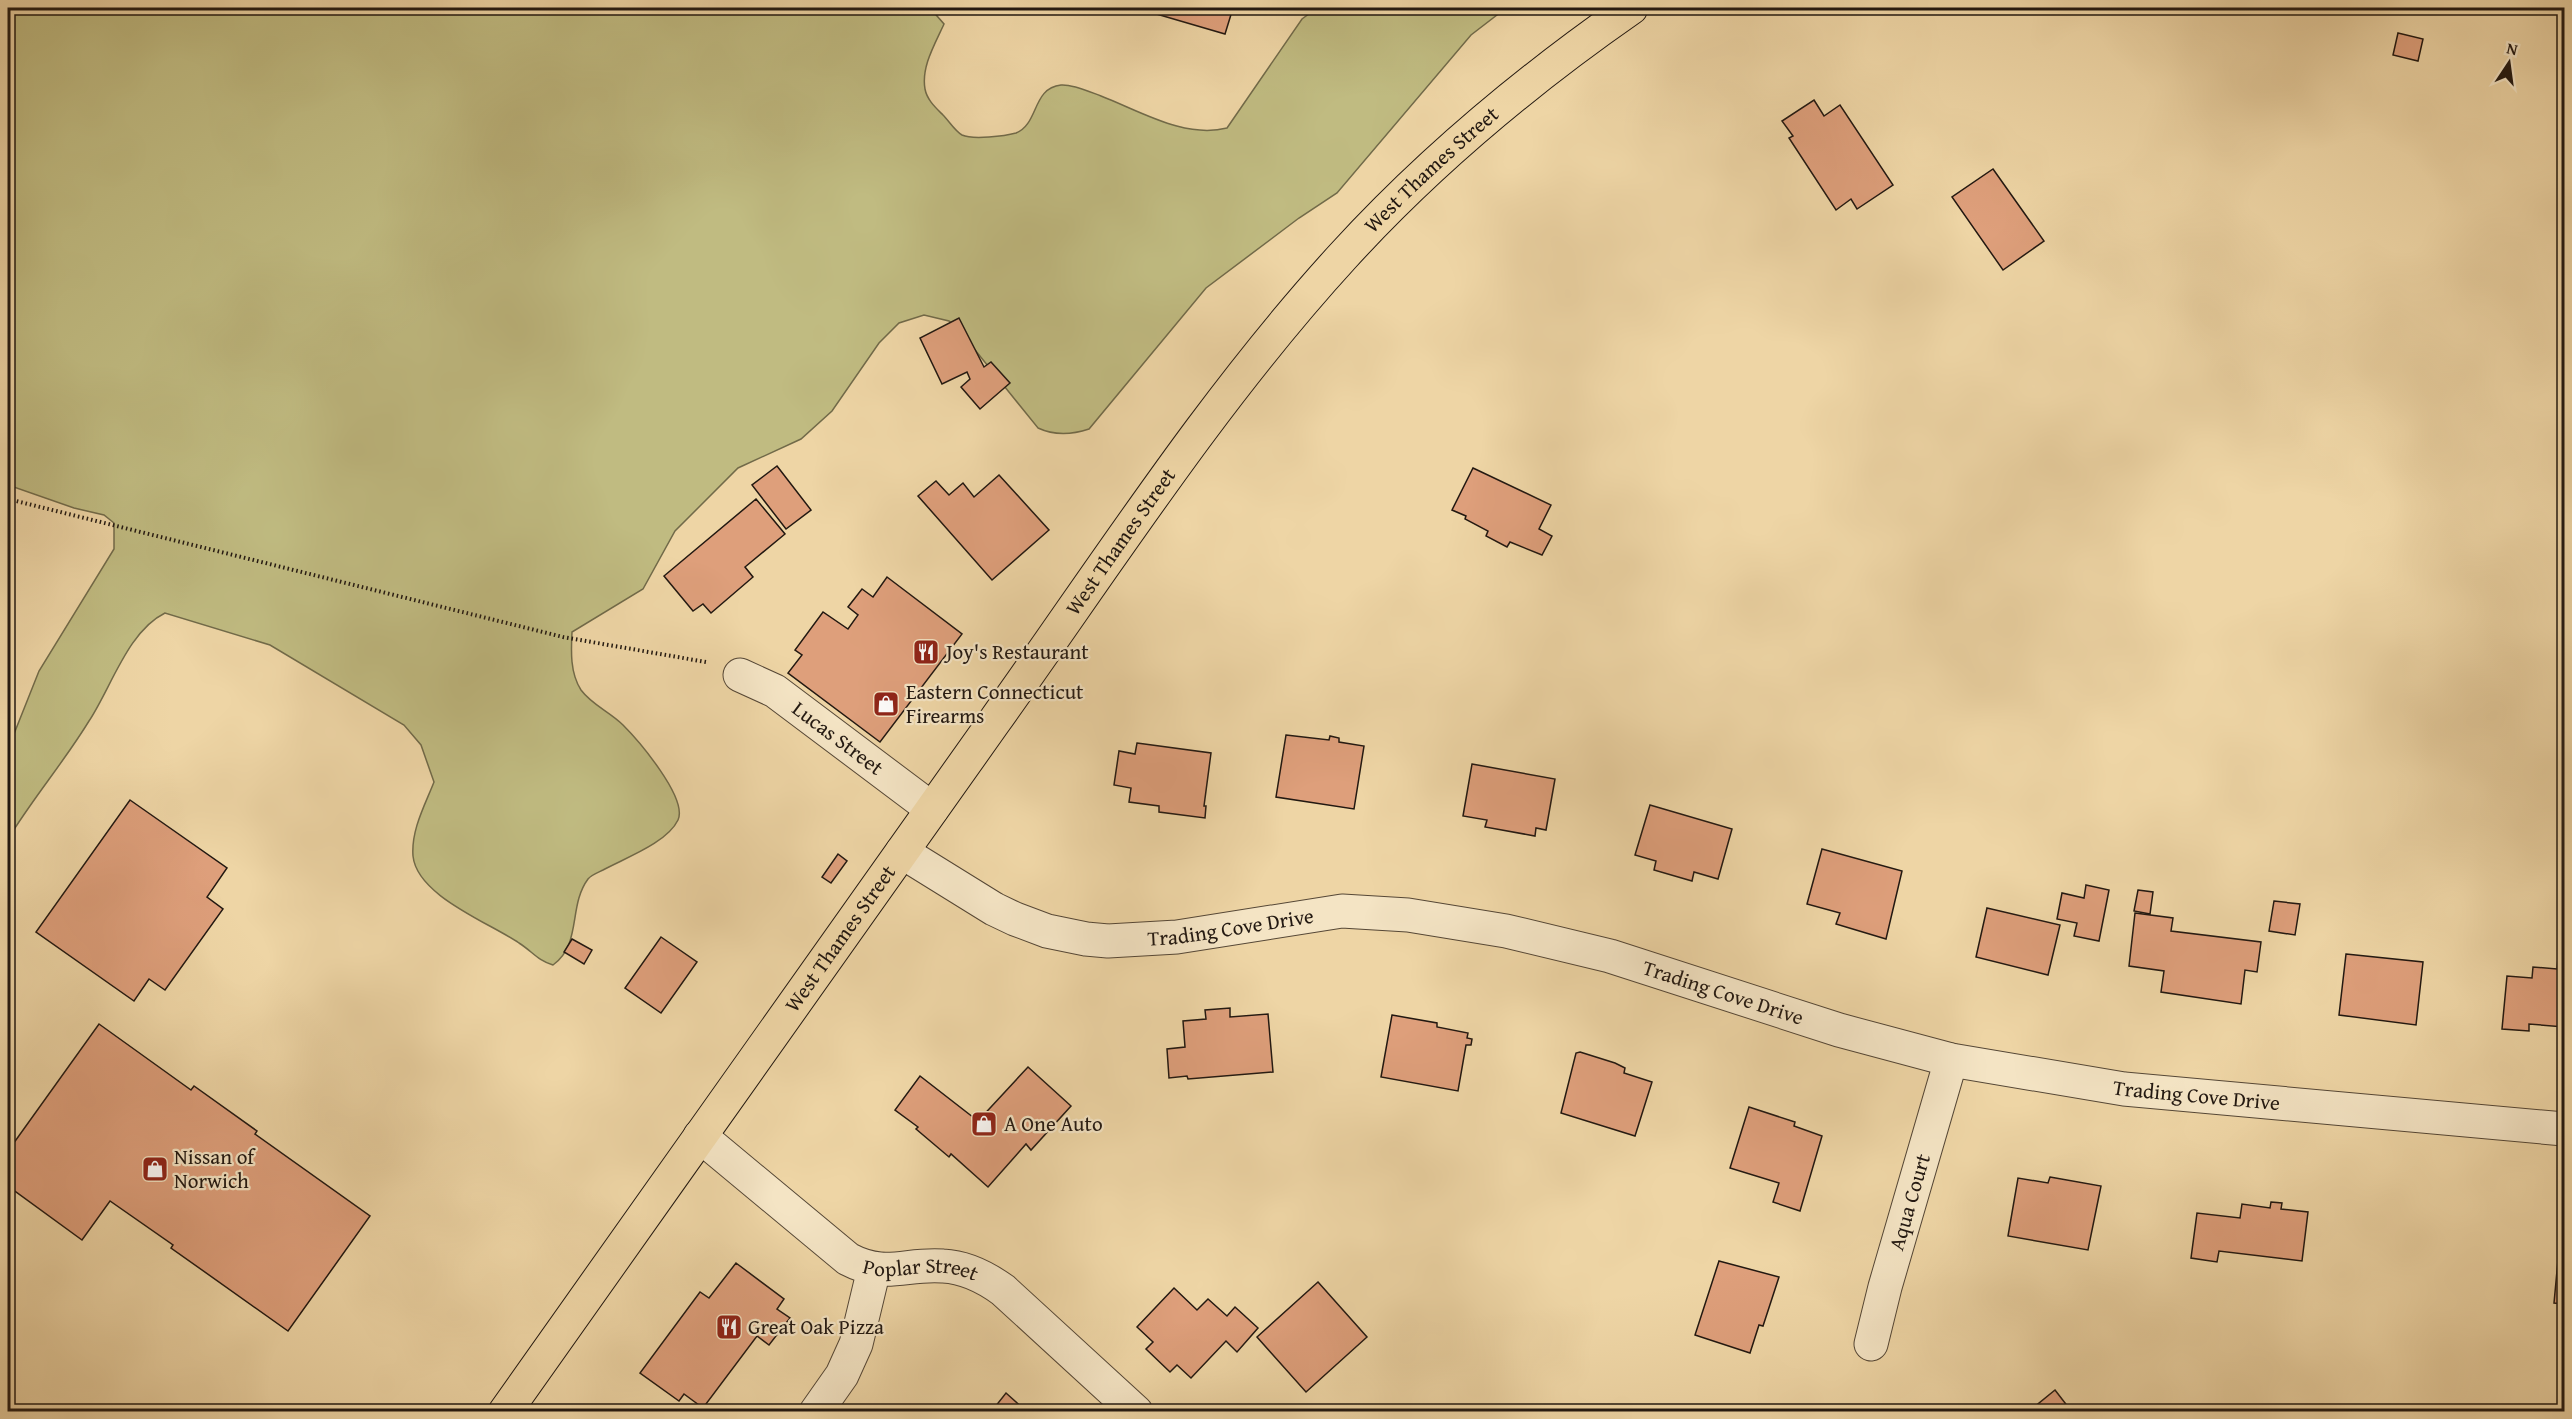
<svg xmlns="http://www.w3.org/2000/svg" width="2572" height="1419" font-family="'Gentium Book Plus',serif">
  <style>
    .green { fill: #c0bb81; stroke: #716a49; stroke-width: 1.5 }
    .building { fill: #de9f7b; stroke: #221811; stroke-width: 1.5 }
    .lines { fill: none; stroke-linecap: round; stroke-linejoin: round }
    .minor-casing { stroke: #554736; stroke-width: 35 }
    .major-casing { stroke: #221811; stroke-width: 35 }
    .path { stroke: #221811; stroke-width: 4; stroke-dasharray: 1.5 3; stroke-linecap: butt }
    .minor { stroke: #f4e4c4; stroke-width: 33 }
    .major { stroke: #eed5a5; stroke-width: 33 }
    .labels { text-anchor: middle; stroke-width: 4.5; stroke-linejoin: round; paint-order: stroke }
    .street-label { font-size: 21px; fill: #221811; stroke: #f4e4c4 }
    .poi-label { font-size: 21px; fill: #221811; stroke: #f4e4c4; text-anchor: start }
  </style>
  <rect width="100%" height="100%" fill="#eed5a5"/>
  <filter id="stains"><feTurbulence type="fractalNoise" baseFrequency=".00333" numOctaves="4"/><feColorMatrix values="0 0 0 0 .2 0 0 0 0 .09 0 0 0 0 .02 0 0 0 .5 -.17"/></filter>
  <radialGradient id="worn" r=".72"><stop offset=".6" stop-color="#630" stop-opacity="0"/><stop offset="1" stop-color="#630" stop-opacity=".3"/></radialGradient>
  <path class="green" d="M8,8H930L944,24C935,44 921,67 925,89C927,100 936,108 943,115C949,121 955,131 962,135C973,140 1005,136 1016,133C1039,124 1032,88 1061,85C1073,84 1090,92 1101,96C1140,111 1185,139 1227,128L1302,19L1317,8H1506L1471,35L1337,193L1299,218L1206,288L1089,429C1071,435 1055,436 1038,428L959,330L949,321L924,315L899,323L879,343L832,411L801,439L738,468L675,531L643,589L572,632C571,651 570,673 581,690C592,705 610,712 623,725C638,740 688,798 678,820C667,843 625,858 603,870C599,872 591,875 588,879C568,906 582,944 553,965C537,960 533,952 519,943C490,923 417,896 413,856C411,830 425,805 434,782L421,745L404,725L270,645L165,613C128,631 111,688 89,721C64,762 33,798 8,839V749L39,671L114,549V523L104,515L74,508L8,485Z"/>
  <g class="building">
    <path d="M1155,8H1233L1225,34L1153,13Z"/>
    <path d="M2398,33L2423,39L2418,61L2393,55Z"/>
    <path d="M1814,100L1824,116L1840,105L1893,185L1857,209L1851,199L1836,210L1789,138L1793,136L1782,121Z"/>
    <path d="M1993,169L2044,241L2003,270L1952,197Z"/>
    <path d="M959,318L984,367L991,362L1010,383L980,409L961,387L970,379L967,372L942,384L920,338Z"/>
    <path d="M777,466L811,510L786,529L752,485Z"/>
    <path d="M1473,468L1551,505L1539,529L1552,536L1542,555L1510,542L1507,547L1486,536L1488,531L1465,519L1466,516L1452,510Z"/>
    <path d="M999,475L1049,530L992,580L918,496L936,481L949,495L963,483L974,497Z"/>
    <path d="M756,499L785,534L745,567L753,577L711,613L703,604L693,611L664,576Z"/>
    <path d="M887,577L962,634L880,742L788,673L802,655L795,650L823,612L848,629L858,615L848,607L862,589L873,597Z"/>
    <path d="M1286,735L1329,740L1330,736L1339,738V742L1364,746L1354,809L1276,797Z"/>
    <path d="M1137,743L1211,753L1204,806H1206L1205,818L1159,812V806L1129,802L1131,788L1114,785L1119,751L1135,754Z"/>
    <path d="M1472,764L1555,779L1546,830L1536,828L1535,836L1485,827L1487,820L1463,816Z"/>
    <path d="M130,800L227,868L207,897L223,909L165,990L149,979L134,1001L36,932Z"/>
    <path d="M1650,805L1732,829L1718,879L1694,872L1692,881L1654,870L1656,861L1635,855Z"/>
    <path d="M1822,849L1902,871L1886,939L1836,924L1840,913L1807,904Z"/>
    <path d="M838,854L847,861L831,883L822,877Z"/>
    <path d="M2086,885L2109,890L2099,941L2074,936L2077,923L2057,919L2062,893L2084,898Z"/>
    <path d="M2138,890L2153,892L2150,914L2134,911Z"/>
    <path d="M2274,901L2300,904L2295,935L2269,931Z"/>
    <path d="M1987,908L2060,925L2048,975L1976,957Z"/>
    <path d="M2135,913L2173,918L2171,931L2261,942L2257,972L2245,970L2241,1004L2161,992L2164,971L2129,966Z"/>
    <path d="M661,937L697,962L661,1013L625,988Z"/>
    <path d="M572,939L592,950L584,964L564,952Z"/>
    <path d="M2346,954L2423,962L2416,1025L2339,1015Z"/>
    <path d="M2558,958H2564V1027L2529,1024V1031L2502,1029L2507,976L2532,978L2533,967L2557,969Z"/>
    <path d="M1230,1008V1017L1268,1014L1273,1072L1188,1079L1187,1076L1169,1078L1167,1049L1185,1047L1183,1021L1206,1019L1205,1010Z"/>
    <path d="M1392,1015L1437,1023V1027L1468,1033L1467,1038L1472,1039L1471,1045H1466L1458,1091L1381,1077Z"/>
    <path d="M99,1024L191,1090L194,1086L257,1131L255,1134L370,1216L288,1331L171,1248L173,1245L110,1201L82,1240L8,1186V1151Z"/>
    <path d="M1580,1052L1615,1063L1625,1068L1624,1073L1652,1082L1635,1136L1561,1113L1576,1053Z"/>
    <path d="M1028,1067L1071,1106L1031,1150L1026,1144L988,1187L951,1154L949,1157L916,1129L918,1127L895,1110L920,1076L978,1121Z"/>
    <path d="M1749,1107L1795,1122L1794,1126L1822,1136L1800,1211L1773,1202L1779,1183L1730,1168Z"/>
    <path d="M2050,1177L2101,1186L2088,1250L2008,1236L2018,1178L2048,1183Z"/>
    <path d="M2271,1202L2282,1203L2281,1209L2308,1212L2302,1261L2219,1251L2217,1262L2191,1258L2197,1213L2240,1218L2242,1204L2270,1208Z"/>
    <path d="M2558,1260L2564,1261V1304L2554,1303Z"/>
    <path d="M1719,1261L1779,1277L1763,1326L1759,1325L1750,1353L1695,1335Z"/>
    <path d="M736,1263L784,1299L777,1309L790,1318L769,1345L757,1336L703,1408L684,1394L679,1401L640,1373L700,1292L709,1298Z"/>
    <path d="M1318,1282L1367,1337L1306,1392L1257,1337Z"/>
    <path d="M1174,1288L1197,1310L1208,1299L1227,1316L1235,1307L1258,1328L1237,1352L1226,1341L1191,1378L1177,1365L1170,1372L1146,1349L1153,1342L1137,1327Z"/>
    <path d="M2055,1390L2072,1412H2028Z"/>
    <path d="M1006,1393L1027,1412H991Z"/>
  </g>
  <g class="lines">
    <defs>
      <g id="minor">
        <path id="s1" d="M740,675L775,691L932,809"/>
        <path id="s2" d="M902,852L994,909L1015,919L1047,931L1086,939L1108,941L1177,937L1342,911L1408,915L1506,931L1610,956L1839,1030L1951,1060L2124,1089L2564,1129"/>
        <path id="s3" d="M700,1136L848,1259C886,1279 905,1263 943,1266C965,1267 985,1277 1003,1290L1136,1412"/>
        <path id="s4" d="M1871,1344L1885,1287L1951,1060"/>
        <path d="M816,1412L842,1375L856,1344L874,1269"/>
      </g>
      <g id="major">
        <path id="s5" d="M505,1412C668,1182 831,951 994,722C1106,565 1212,399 1343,256C1429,162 1526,81 1631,8"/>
      </g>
    </defs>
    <use href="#minor" class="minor-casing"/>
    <use href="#major" class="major-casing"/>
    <path class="path" d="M8,499L563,637L706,662"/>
    <use href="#minor" class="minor"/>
    <use href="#major" class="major"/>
  </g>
  <defs>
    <symbol id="restaurant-square" viewBox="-11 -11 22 22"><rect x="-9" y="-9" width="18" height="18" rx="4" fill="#8f2418" stroke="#f4e4c4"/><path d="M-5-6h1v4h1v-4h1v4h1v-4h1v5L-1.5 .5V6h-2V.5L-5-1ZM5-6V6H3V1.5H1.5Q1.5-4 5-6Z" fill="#fff"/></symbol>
    <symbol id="shop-square" viewBox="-11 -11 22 22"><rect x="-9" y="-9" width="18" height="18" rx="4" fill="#8f2418" stroke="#f4e4c4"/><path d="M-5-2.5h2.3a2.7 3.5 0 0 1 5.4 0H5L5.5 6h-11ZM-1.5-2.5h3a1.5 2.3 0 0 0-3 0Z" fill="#fff"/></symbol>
  </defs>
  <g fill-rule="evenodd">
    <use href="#restaurant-square" x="911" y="637" width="30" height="30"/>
    <use href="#shop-square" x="871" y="689" width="30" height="30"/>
    <use href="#shop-square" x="969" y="1109" width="30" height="30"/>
    <use href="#shop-square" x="140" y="1154" width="30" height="30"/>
    <use href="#restaurant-square" x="714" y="1312" width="30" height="30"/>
  </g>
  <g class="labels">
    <g class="street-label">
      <text dy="7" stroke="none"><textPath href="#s5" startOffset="1552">West Thames Street</textPath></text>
      <text dy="7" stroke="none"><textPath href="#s5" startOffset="1066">West Thames Street</textPath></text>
      <text dy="7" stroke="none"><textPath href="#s1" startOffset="117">Lucas Street</textPath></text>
      <text dy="7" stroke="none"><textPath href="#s2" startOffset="351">Trading Cove Drive</textPath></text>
      <text dy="7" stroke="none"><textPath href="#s5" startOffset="580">West Thames Street</textPath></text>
      <text dy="7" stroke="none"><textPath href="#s2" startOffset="855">Trading Cove Drive</textPath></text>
      <text dy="7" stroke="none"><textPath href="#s2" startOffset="1341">Trading Cove Drive</textPath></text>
      <text dy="7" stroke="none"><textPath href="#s4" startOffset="147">Aqua Court</textPath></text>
      <text dy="7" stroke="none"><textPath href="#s3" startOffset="267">Poplar Street</textPath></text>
    </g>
    <g class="poi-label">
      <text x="946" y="659">Joy's Restaurant</text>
      <text x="906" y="699">Eastern Connecticut<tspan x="906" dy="24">Firearms</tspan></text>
      <text x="1004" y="1131">A One Auto</text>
      <text x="174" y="1164">Nissan of<tspan x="174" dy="24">Norwich</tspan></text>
      <text x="748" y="1334">Great Oak Pizza</text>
    </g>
  </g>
  <rect width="2572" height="1419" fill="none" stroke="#eed5a5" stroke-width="30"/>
  <rect x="9" y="9" width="2554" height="1401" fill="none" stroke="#221811" stroke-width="3"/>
  <rect x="15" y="15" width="2542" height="1389" fill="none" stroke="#221811" stroke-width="1.5"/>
  <g transform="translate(2509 63) rotate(13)" stroke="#f4e4c4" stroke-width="4.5" paint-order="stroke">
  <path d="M0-4.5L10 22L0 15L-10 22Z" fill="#221811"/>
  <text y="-9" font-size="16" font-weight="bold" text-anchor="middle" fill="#221811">N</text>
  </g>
  <rect width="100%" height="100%" filter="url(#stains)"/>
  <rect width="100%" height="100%" fill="url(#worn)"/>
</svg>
